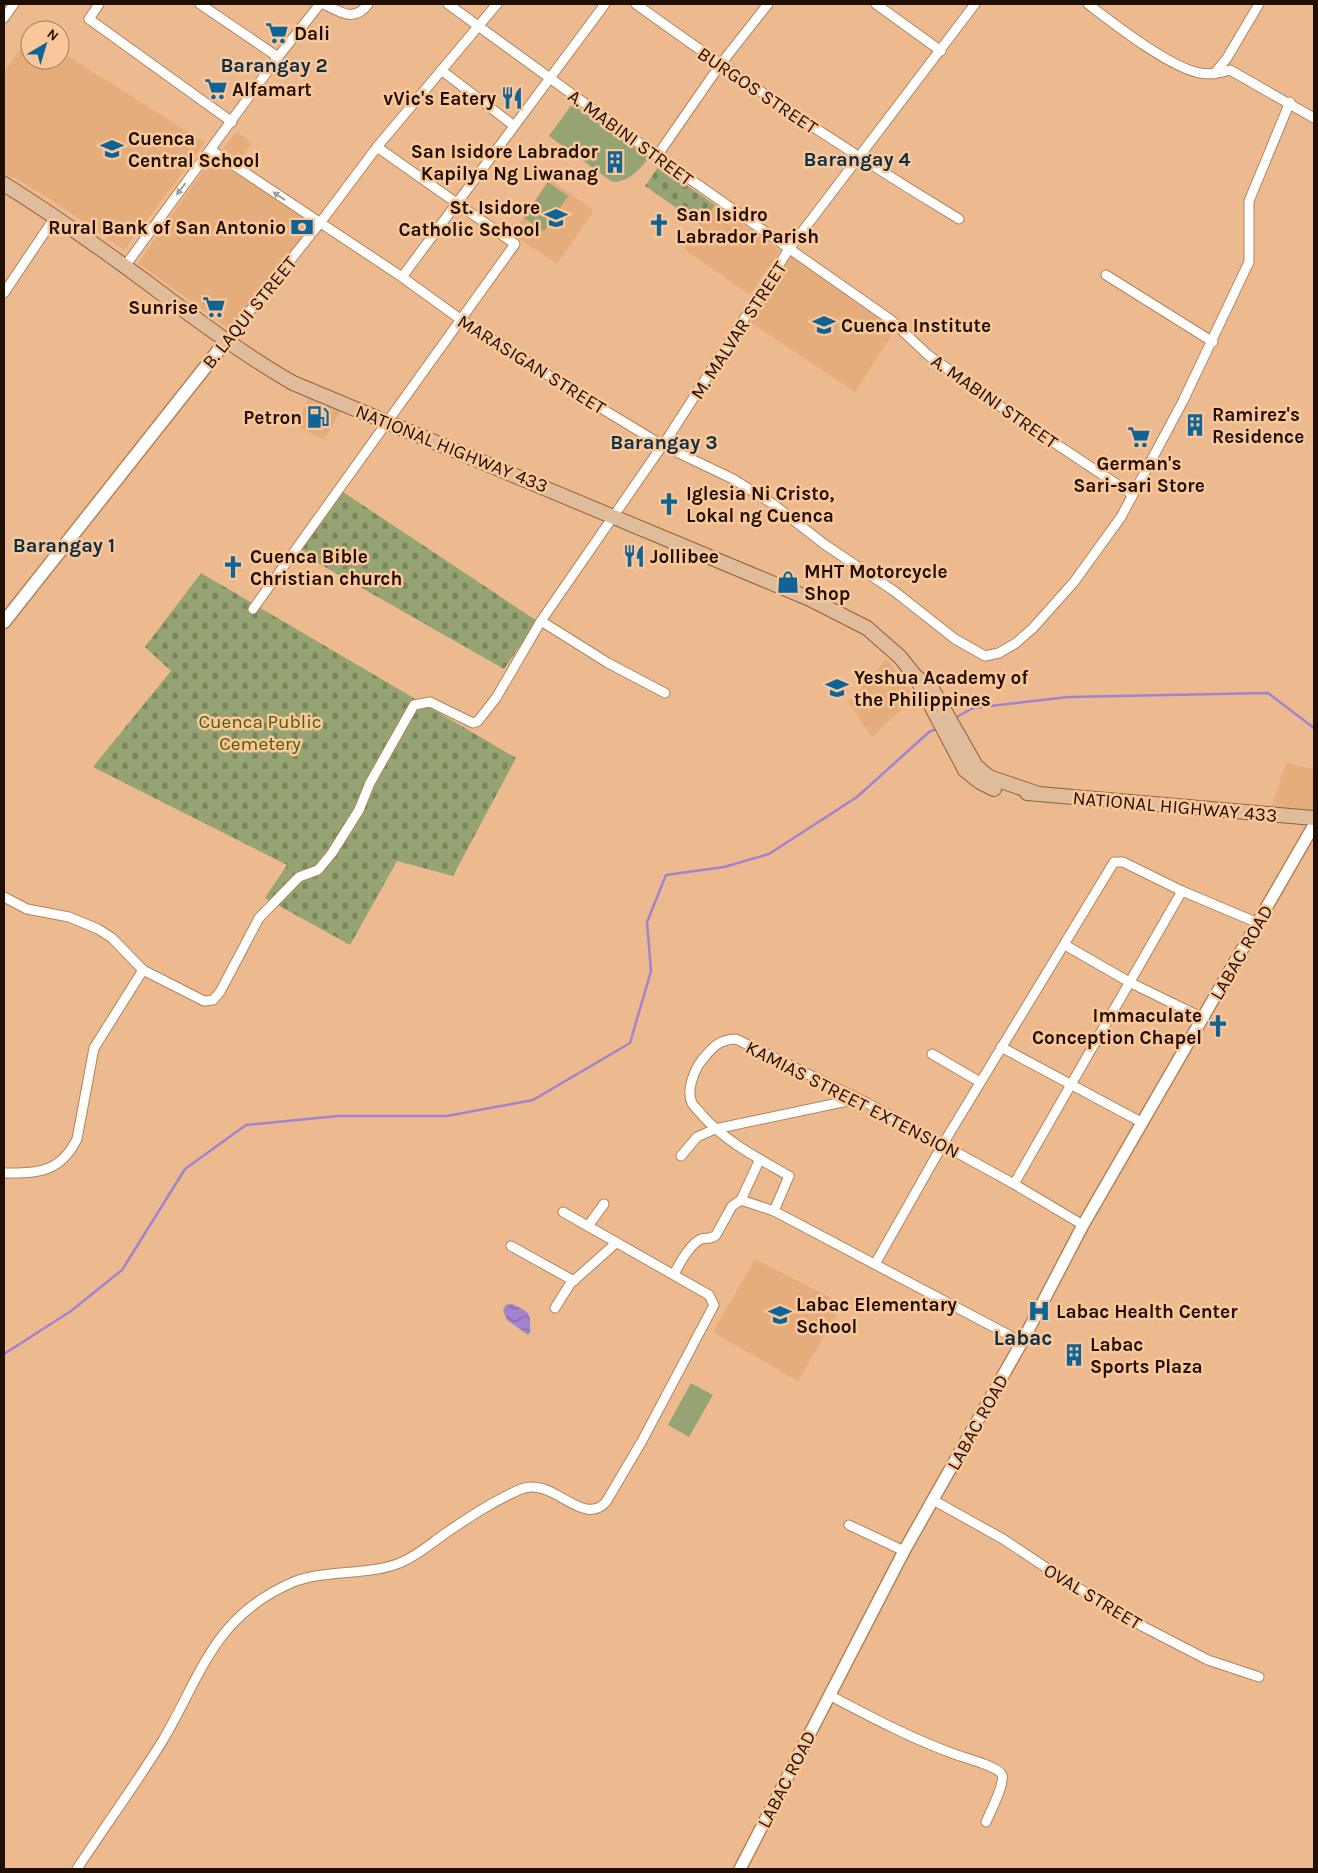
<svg xmlns="http://www.w3.org/2000/svg" width="1318" height="1873" font-family="Karla,sans-serif">
  <style>
    .built { fill: #e5ad7c }
    .cemetery { fill: url(#cemetery-stones) }
    .green { fill: #95a472 }
    .water { fill: url(#water-waves) }
    .lines { fill: none; stroke-linecap: round; stroke-linejoin: round }
    .stream { stroke: #a184cd; stroke-width: 2.5 }
    .minor-casing { stroke: #b3835a; stroke-width: 11 }
    .tertiary-casing { stroke: #b3835a; stroke-width: 14 }
    .secondary-casing { stroke: #b3835a; stroke-width: 15 }
    .primary-casing { stroke: #8e623a; stroke-width: 16 }
    .minor { stroke: #fff; stroke-width: 9 }
    .tertiary { stroke: #fff; stroke-width: 11 }
    .secondary { stroke: #fff; stroke-width: 12 }
    .primary { stroke: #dfbc9b; stroke-width: 14 }
    .oneway { fill: #a69f99 }
    .labels { text-anchor: middle; stroke-width: 5; stroke-linejoin: round; paint-order: stroke }
    .poi-label { font-size: 19px; font-weight: bold; fill: #200f01; stroke: #fac79b; text-anchor: start }
    .street-label { font-size: 19px; fill: #200f01; stroke: #fac79b }
    .park-label { font-size: 19px; fill: #4d5f00; stroke: #fac79b }
    .neighbourhood-label { font-size: 20px; font-weight: bold; fill: #092f47; stroke: #fac79b }
    .quarter-label { font-size: 21px; font-weight: bold; fill: #092f47; stroke: #fac79b }
  </style>
  <defs>
    <pattern id="cemetery-stones" width="16" height="16" patternUnits="userSpaceOnUse" patternTransform="scale(1.25)"><rect width="16" height="16" fill="#95a472"/><path d="M2 7V4a2 2 0 0 1 4 0v3zM10 15v-3a2 2 0 0 1 4 0v3z" fill="#79845b"/></pattern>
    <pattern id="water-waves" width="16" height="10" patternUnits="userSpaceOnUse" patternTransform="scale(1.25)"><rect width="16" height="10" fill="#a184cd"/><path d="M0 5q4-4 8 0t8 0" fill="none" stroke="#836aa4"/></pattern>
  </defs>
  <rect width="100%" height="100%" fill="#edba8f"/>
  <g class="built">
    <path d="M30,35V60H60V51L205,143L124,250L50,199L15,178L4,175V72Z"/>
    <path d="M237,131L252,144L238,160L223,148Z"/>
    <path d="M212,158L315,224L231,330L138,263Z"/>
    <path d="M549,179L594,210L557,264L512,234Z"/>
    <path d="M715,205L780,251L750,295L684,249Z"/>
    <path d="M792,255L897,327L855,392L750,322Z"/>
    <path d="M310,395L342,409L324,440L296,425Z"/>
    <path d="M886,659L915,697L872,737L848,702Z"/>
    <path d="M1286,763L1314,769V813L1271,808Z"/>
    <path d="M755,1259L843,1304L798,1381L713,1332Z"/>
  </g>
  <g class="cemetery">
    <path d="M659,166L715,205L701,225L645,186Z"/>
    <path d="M340,490L537,621L504,669L297,551Z"/>
    <path d="M201,573L516,758L453,876L397,861L350,945L265,898L287,865L93,767L171,671L145,647Z"/>
  </g>
  <g class="green">
    <path d="M572,104L649,158C640,169 626,185 611,181L549,136Z"/>
    <path d="M548,182L568,196L544,231L524,218Z"/>
    <path d="M691,1383L713,1395L689,1437L668,1425Z"/>
  </g>
  <path class="water" d="M512,1304C530,1313 531,1311 530,1332L528,1335L507,1320L503,1310L506,1305Z"/>
  <g class="lines">
    <g class="stream">
      <path d="M953,719L973,708L1068,697L1268,693L1314,728"/>
      <path d="M4,1354L71,1311L122,1270L185,1169L246,1125L338,1116H447L533,1100L630,1043L651,971L647,922L666,875L724,867L769,854L857,797L929,732L938,728"/>
    </g>
    <defs>
      <g id="minor">
        <path d="M99,4L89,19L232,122"/>
        <path d="M200,4L278,57"/>
        <path d="M324,4C341,13 355,22 368,4"/>
        <path d="M448,4L657,156L891,320L928,355L1014,416L1133,495"/>
        <path d="M636,4C741,80 848,152 959,219"/>
        <path d="M876,4L941,51"/>
        <path d="M1088,4C1113,23 1170,68 1200,73C1211,75 1220,73 1230,70L1314,118"/>
        <path d="M4,18L14,4"/>
        <path d="M441,70L513,125"/>
        <path d="M1214,74L1227,58L1259,4"/>
        <path d="M211,150L402,277L460,319L581,396L662,445L733,479L773,504L824,544L894,591L955,639L985,656L999,653L1016,643L1033,628L1074,582L1121,517L1183,401L1249,262V201L1290,102"/>
        <path d="M657,156L720,65L768,4"/>
        <path d="M125,266L278,57L320,4"/>
        <path d="M1106,275L1213,342"/>
        <path d="M402,277L605,4"/>
        <path d="M4,293L55,217"/>
        <path d="M226,341L320,223L377,147L497,4"/>
        <path d="M253,609L515,244L377,147"/>
        <path d="M541,621L608,663L665,693"/>
        <path d="M4,897L27,909L69,917L98,929L112,938L143,970"/>
        <path d="M1065,945L1131,983L1203,1018"/>
        <path d="M1001,1047L1141,1122"/>
        <path d="M932,1054L980,1082"/>
        <path d="M681,1156L697,1137L715,1129L857,1099"/>
        <path d="M4,1173C38,1173 60,1173 77,1139L94,1048L143,970L204,1001L213,1000L220,992L259,918L299,877L318,870L332,853L359,810L370,783L414,705L430,702L473,723L478,721L496,698L541,621L671,433L789,249L975,4"/>
        <path d="M1014,1184L1182,891"/>
        <path d="M741,1200L760,1159"/>
        <path d="M774,1211L789,1176C758,1158 726,1142 702,1115C699,1111 694,1107 692,1103C686,1091 694,1070 702,1060C712,1048 719,1039 736,1039L867,1103L1014,1184L1083,1225"/>
        <path d="M588,1226L604,1204"/>
        <path d="M511,1246L574,1281"/>
        <path d="M875,1264L943,1144L1114,862H1123L1182,891L1258,923"/>
        <path d="M674,1274C680,1263 689,1245 701,1239C707,1237 711,1240 716,1235L732,1206L741,1200L774,1211L1022,1342"/>
        <path d="M555,1308L570,1284L616,1243"/>
        <path d="M933,1500L1003,1539L1066,1581L1144,1627L1208,1660L1259,1677"/>
        <path d="M849,1525L904,1551"/>
        <path d="M829,1695C871,1717 912,1739 957,1755C966,1758 999,1767 1002,1775C1005,1783 990,1813 986,1822"/>
        <path d="M77,1869C105,1826 136,1784 163,1740C203,1672 213,1618 291,1583C322,1569 372,1576 402,1562C418,1555 429,1545 443,1535C468,1518 493,1501 521,1489C553,1476 582,1528 606,1502L642,1441L714,1305L709,1295L563,1212"/>
      </g>
      <path id="tertiary" d="M740,1869L904,1551L1022,1342L1083,1225L1314,825"/>
      <path id="secondary" d="M4,622L226,341"/>
      <g id="primary">
        <path d="M4,184C52,214 99,247 145,281C193,317 241,353 293,383L810,599L867,628L900,657L916,677L931,687L976,766L989,777L1036,793"/>
        <path d="M916,677L965,770L980,782L994,789"/>
        <path d="M1027,793L1314,818"/>
      </g>
    </defs>
    <use href="#minor" class="minor-casing"/>
    <use href="#tertiary" class="tertiary-casing"/>
    <use href="#secondary" class="secondary-casing"/>
    <use href="#primary" class="primary-casing"/>
    <use href="#minor" class="minor"/>
    <use href="#tertiary" class="tertiary"/>
    <use href="#secondary" class="secondary"/>
    <use href="#primary" class="primary"/>
  </g>
  <defs><path id="oneway-solid" d="M-6-.8H1V-3.2L6.5 0L1 3.2V.8H-6Z" transform="scale(1.25)"/></defs>
  <g class="oneway">
    <use href="#oneway-solid" transform="translate(181 189) rotate(128)"/>
    <use href="#oneway-solid" transform="translate(279 196) rotate(-146)"/>
  </g>
  <defs>
    <symbol id="supermarket-bare" viewBox="-9 -9 18 18"><path d="M-6-5.5h2.5l.6 2H6L4.5 2H-2.5L-4.4-4H-6ZM-1.5 3.2a1.3 1.3 0 1 0 .1 0ZM3 3.2a1.3 1.3 0 1 0 .1 0Z" fill="#0f6495" stroke="#fac79b" stroke-width="2.5" paint-order="stroke"/></symbol>
    <symbol id="restaurant-bare" viewBox="-9 -9 18 18"><path d="M-5-6h1v4h1v-4h1v4h1v-4h1v5L-1.5 .5V6h-2V.5L-5-1ZM5-6V6H3V1.5H1.5Q1.5-4 5-6Z" fill="#0f6495" stroke="#fac79b" stroke-width="2.5" paint-order="stroke"/></symbol>
    <symbol id="school-bare" viewBox="-9 -9 18 18"><path d="M0-5L7-2L0 1L-7-2ZM-4 1L0 2.5L4 1V4Q0 6-4 4Z" fill="#0f6495" stroke="#fac79b" stroke-width="2.5" paint-order="stroke"/></symbol>
    <symbol id="building-bare" viewBox="-9 -9 18 18"><path d="M-4-6H4V6H1V3H-1V6H-4ZM-2.5-4.3h1.7v1.8h-1.7ZM.8-4.3h1.7v1.8H.8ZM-2.5-1h1.7V.8h-1.7ZM.8-1h1.7V.8H.8Z" fill="#0f6495" stroke="#fac79b" stroke-width="2.5" paint-order="stroke"/></symbol>
    <symbol id="church-bare" viewBox="-9 -9 18 18"><path d="M-1.2-6h2.4v3.5h3.3v2.4h-3.3V6h-2.4V-.1h-3.3v-2.4h3.3Z" fill="#0f6495" stroke="#fac79b" stroke-width="2.5" paint-order="stroke"/></symbol>
    <symbol id="bank-bare" viewBox="-9 -9 18 18"><path d="M-6-4H6V4H-6ZM0-2.3a2.3 2.3 0 1 0 0 4.6a2.3 2.3 0 1 0 0-4.6Z" fill="#0f6495" stroke="#fac79b" stroke-width="2.5" paint-order="stroke"/></symbol>
    <symbol id="fuel-bare" viewBox="-9 -9 18 18"><path d="M-5.5-6h7V0h2V4h1.3V-2.5L3-4.5l.8-.8L6-3V5H2.5V1h-1V6h-7ZM-4.2-4.7v3.2H.2V-4.7Z" fill="#0f6495" stroke="#fac79b" stroke-width="2.5" paint-order="stroke"/></symbol>
    <symbol id="shop-bare" viewBox="-9 -9 18 18"><path d="M-5-2.5h2.3a2.7 3.5 0 0 1 5.4 0H5L5.5 6h-11ZM-1.5-2.5h3a1.5 2.3 0 0 0-3 0Z" fill="#0f6495" stroke="#fac79b" stroke-width="2.5" paint-order="stroke"/></symbol>
    <symbol id="hospital-bare" viewBox="-9 -9 18 18"><path d="M-5-5h3v3.5h4V-5h3V5h-3V1.5h-4V5h-3Z" fill="#0f6495" stroke="#fac79b" stroke-width="2.5" paint-order="stroke"/></symbol>
  </defs>
  <g fill-rule="evenodd">
    <use href="#supermarket-bare" x="261" y="17" width="32" height="32"/>
    <use href="#supermarket-bare" x="200" y="73" width="32" height="32"/>
    <use href="#restaurant-bare" x="496" y="82" width="32" height="32"/>
    <use href="#school-bare" x="96" y="133" width="32" height="32"/>
    <use href="#building-bare" x="599" y="146" width="32" height="32"/>
    <use href="#school-bare" x="540" y="202" width="32" height="32"/>
    <use href="#church-bare" x="643" y="209" width="32" height="32"/>
    <use href="#bank-bare" x="286" y="211" width="32" height="32"/>
    <use href="#supermarket-bare" x="198" y="291" width="32" height="32"/>
    <use href="#school-bare" x="808" y="309" width="32" height="32"/>
    <use href="#fuel-bare" x="302" y="401" width="32" height="32"/>
    <use href="#building-bare" x="1179" y="409" width="32" height="32"/>
    <use href="#supermarket-bare" x="1123" y="421" width="32" height="32"/>
    <use href="#church-bare" x="653" y="488" width="32" height="32"/>
    <use href="#restaurant-bare" x="618" y="540" width="32" height="32"/>
    <use href="#church-bare" x="217" y="551" width="32" height="32"/>
    <use href="#shop-bare" x="772" y="566" width="32" height="32"/>
    <use href="#school-bare" x="821" y="672" width="32" height="32"/>
    <use href="#church-bare" x="1202" y="1010" width="32" height="32"/>
    <use href="#hospital-bare" x="1023" y="1295" width="32" height="32"/>
    <use href="#school-bare" x="764" y="1299" width="32" height="32"/>
    <use href="#building-bare" x="1058" y="1339" width="32" height="32"/>
  </g>
  <g class="labels">
    <g class="poi-label">
      <text x="294" y="40">Dali</text>
      <text x="232" y="96">Alfamart</text>
      <text x="496" y="105" text-anchor="end">vVic's Eatery</text>
      <text x="128" y="145">Cuenca<tspan x="128" dy="22">Central School</tspan></text>
      <text x="598" y="158" text-anchor="end">San Isidore Labrador<tspan x="598" dy="22">Kapilya Ng Liwanag</tspan></text>
      <text x="540" y="214" text-anchor="end">St. Isidore<tspan x="540" dy="22">Catholic School</tspan></text>
      <text x="676" y="221">San Isidro<tspan x="676" dy="22">Labrador Parish</tspan></text>
      <text x="286" y="234" text-anchor="end">Rural Bank of San Antonio</text>
      <text x="198" y="314" text-anchor="end">Sunrise</text>
      <text x="841" y="332">Cuenca Institute</text>
      <text x="1212" y="421">Ramirez's<tspan x="1212" dy="22">Residence</tspan></text>
      <text x="302" y="424" text-anchor="end">Petron</text>
      <text x="1139" y="470" text-anchor="middle">German's<tspan x="1139" dy="22">Sari-sari Store</tspan></text>
      <text x="686" y="500">Iglesia Ni Cristo,<tspan x="686" dy="22">Lokal ng Cuenca</tspan></text>
      <text x="250" y="563">Cuenca Bible<tspan x="250" dy="22">Christian church</tspan></text>
      <text x="650" y="563">Jollibee</text>
      <text x="804" y="578">MHT Motorcycle<tspan x="804" dy="22">Shop</tspan></text>
      <text x="854" y="684">Yeshua Academy of<tspan x="854" dy="22">the Philippines</tspan></text>
      <text x="1202" y="1022" text-anchor="end">Immaculate<tspan x="1202" dy="22">Conception Chapel</tspan></text>
      <text x="796" y="1311">Labac Elementary<tspan x="796" dy="22">School</tspan></text>
      <text x="1056" y="1318">Labac Health Center</text>
      <text x="1090" y="1351">Labac<tspan x="1090" dy="22">Sports Plaza</tspan></text>
    </g>
    <g class="street-label">
      <text transform="translate(758 90) rotate(34)" y="7">BURGOS STREET</text>
      <text transform="translate(631 137) rotate(36)" y="7">A. MABINI STREET</text>
      <text transform="translate(249 312) rotate(-51)" y="7">B. LAQUI STREET</text>
      <text transform="translate(738 330) rotate(-57)" y="7">M. MALVAR STREET</text>
      <text transform="translate(532 364) rotate(32)" y="7">MARASIGAN STREET</text>
      <text transform="translate(995 401) rotate(35)" y="7">A. MABINI STREET</text>
      <text transform="translate(452 448) rotate(22)" y="7">NATIONAL HIGHWAY 433</text>
      <text transform="translate(1175 806) rotate(5)" y="7">NATIONAL HIGHWAY 433</text>
      <text transform="translate(1241 952) rotate(-60)" y="7">LABAC ROAD</text>
      <text transform="translate(853 1099) rotate(27)" y="7">KAMIAS STREET EXTENSION</text>
      <text transform="translate(977 1422) rotate(-61)" y="7">LABAC ROAD</text>
      <text transform="translate(1093 1596) rotate(31)" y="7">OVAL STREET</text>
      <text transform="translate(786 1779) rotate(-63)" y="7">LABAC ROAD</text>
    </g>
    <g class="park-label">
      <text x="260" y="728">Cuenca Public<tspan x="260" dy="22">Cemetery</tspan></text>
    </g>
    <g class="neighbourhood-label">
      <text x="274" y="72">Barangay 2</text>
      <text x="857" y="166">Barangay 4</text>
      <text x="664" y="449">Barangay 3</text>
      <text x="64" y="552">Barangay 1</text>
    </g>
    <g class="quarter-label">
      <text x="1023" y="1345">Labac</text>
    </g>
  </g>
  <rect width="1318" height="1873" fill="none" stroke="#200f01" stroke-width="10"/>
  <g transform="translate(45 45) rotate(38)"><circle r="24" fill="#fac79b" stroke="#a37d5d"/>
  <path d="M0-4L9 19L0 12L-9 19Z" fill="#0f6495"/>
  <text y="-8" font-size="14" font-weight="bold" text-anchor="middle" fill="#200f01">N</text>
  </g>
</svg>
